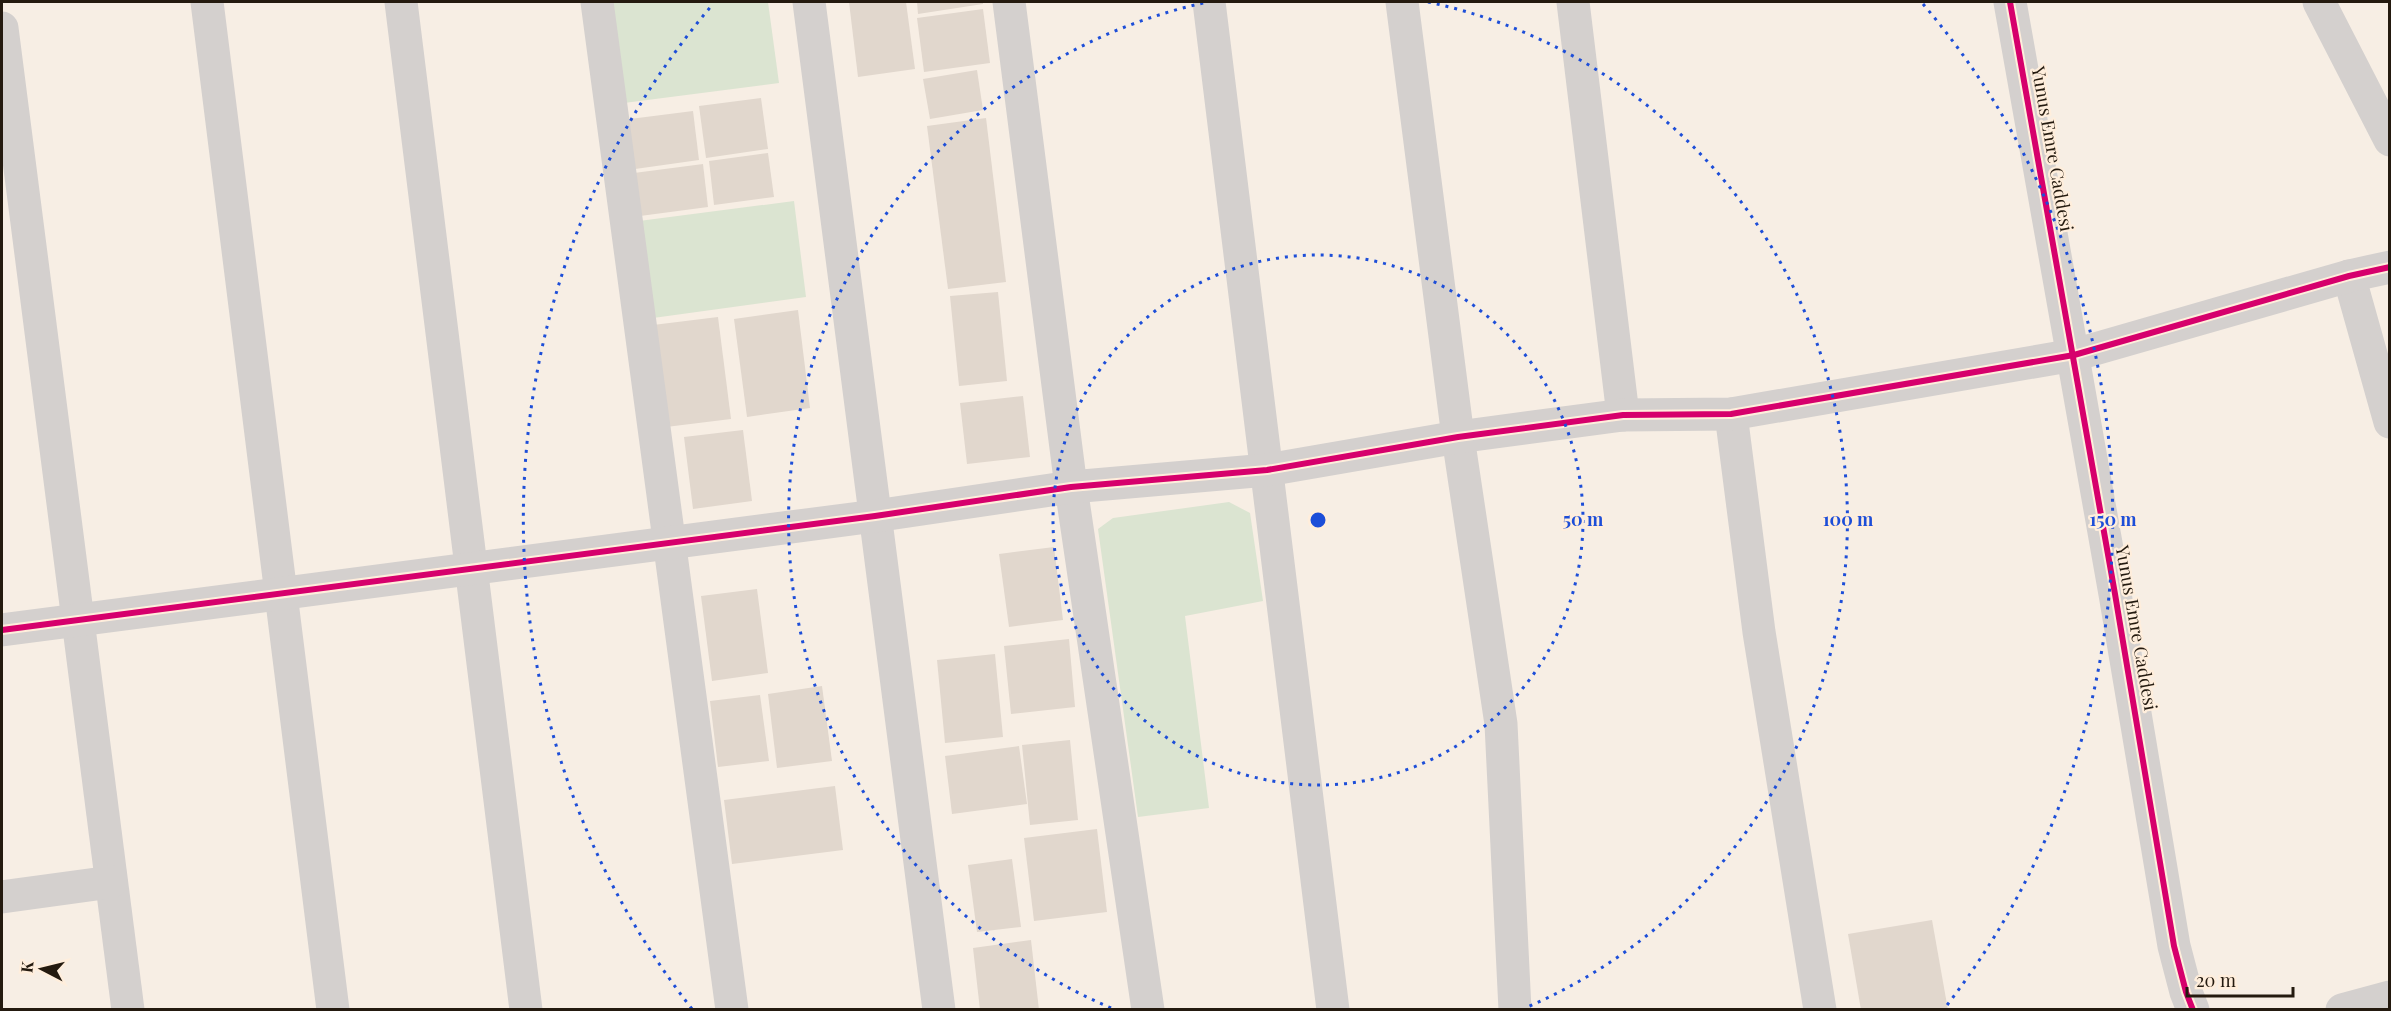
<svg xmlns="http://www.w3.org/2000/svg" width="2391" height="1011" font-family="'Playfair Display',serif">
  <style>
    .green { fill: #dbe4d1 }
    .building { fill: #e1d7cd }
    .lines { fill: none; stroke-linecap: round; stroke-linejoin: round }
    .minor { stroke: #d4d0ce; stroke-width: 33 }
    .cycleway-casing { stroke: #ffeedc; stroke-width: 10 }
    .cycleway { stroke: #d6006c; stroke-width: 6 }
    .ring { fill: none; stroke: #1d4ed8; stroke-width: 3; stroke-dasharray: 3 6 }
    .labels { text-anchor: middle; stroke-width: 4.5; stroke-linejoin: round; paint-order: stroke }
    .street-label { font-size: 18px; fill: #241a0f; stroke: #ffeedc }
    .centre { fill: #1d4ed8; stroke: #ffeedc; stroke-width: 3 }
    .ring-label { font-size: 18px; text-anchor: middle; font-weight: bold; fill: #1d4ed8; stroke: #ffeedc; stroke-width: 4.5; stroke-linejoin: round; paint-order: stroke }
  </style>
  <rect width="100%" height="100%" fill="#f7eee4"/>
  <g class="green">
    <path d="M611,2H768L779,83L624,103Z"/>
    <path d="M794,201L806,297L653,318L639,221Z"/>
    <path d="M1229,502L1250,513L1263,601L1185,616L1209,808L1138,817L1098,529L1113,518Z"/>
  </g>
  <g class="building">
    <path d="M849,2H906L915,69L858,77Z"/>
    <path d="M917,2H983V4L918,14Z"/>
    <path d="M983,9L990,63L924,72L917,18Z"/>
    <path d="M977,70L983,110L930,119L923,79Z"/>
    <path d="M761,98L768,149L706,158L699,106Z"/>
    <path d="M693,111L699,160L628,170L622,120Z"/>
    <path d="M986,118L1006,282L948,289L927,126Z"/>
    <path d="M768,153L774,197L714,205L709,161Z"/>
    <path d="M703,164L708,207L640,216L634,173Z"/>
    <path d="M998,292L1007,381L959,386L950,296Z"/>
    <path d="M798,310L810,408L747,417L734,319Z"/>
    <path d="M718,317L731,419L666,427L653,325Z"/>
    <path d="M1023,396L1030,457L967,464L960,403Z"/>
    <path d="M743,430L752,501L693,509L684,437Z"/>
    <path d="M1054,547L1063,620L1009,627L999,554Z"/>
    <path d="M757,589L768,673L712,681L701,596Z"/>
    <path d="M1069,639L1075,707L1011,714L1004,646Z"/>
    <path d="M995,654L1003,737L945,743L937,660Z"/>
    <path d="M822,686L832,761L777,768L768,694Z"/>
    <path d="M760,695L769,761L718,767L710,701Z"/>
    <path d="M1070,740L1078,820L1030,825L1022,745Z"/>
    <path d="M1019,746L1027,804L952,814L945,756Z"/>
    <path d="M835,786L843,850L732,864L724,800Z"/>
    <path d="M1097,829L1107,912L1034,921L1024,838Z"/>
    <path d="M1012,859L1021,927L977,932L968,865Z"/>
    <path d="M1932,920L1948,1010H1861L1848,934Z"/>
    <path d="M1031,940L1039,1010H980L973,948Z"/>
  </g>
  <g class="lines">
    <g class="minor">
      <path d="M207,2L333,1010"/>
      <path d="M401,2L526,1010"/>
      <path d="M597,2L732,1010"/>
      <path d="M809,2L939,1010"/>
      <path d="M1009,2L1071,487L1148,1010"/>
      <path d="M1209,2L1333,1010"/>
      <path d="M1402,2L1458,437L1501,724L1515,1010"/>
      <path d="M1573,2L1623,415"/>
      <path d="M2010,2L2115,594L2174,946L2186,992L2193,1010"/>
      <path d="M2319,2L2390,140"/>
      <path d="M2,28L128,1010"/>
      <path d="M2349,276L2390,422"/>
      <path d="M1731,414L1759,632L1820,1010"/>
      <path d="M2,630L875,516L1071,487L1267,470L1458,437L1623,415L1731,414L2074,355L2349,276L2390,267"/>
      <path d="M2,897L111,882"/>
      <path d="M2342,1010L2390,997"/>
    </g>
    <defs>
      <g id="cycleway">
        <path d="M2010,2L2115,594L2174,946L2186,992L2193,1010"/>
        <path d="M2,630L875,516L1071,487L1267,470L1458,437L1623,415L1731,414L2074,355L2349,276L2390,267"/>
      </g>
    </defs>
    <use href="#cycleway" class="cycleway-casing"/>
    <use href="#cycleway" class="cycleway"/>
  </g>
  <g class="ring">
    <circle cx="1318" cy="520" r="265"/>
    <path d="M1111 1008A530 530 0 0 1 1208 2M1428 2A530 530 0 0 1 1525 1008"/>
    <path d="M692 1009A795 795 0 0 1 713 4M1923 4A795 795 0 0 1 1944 1009"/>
  </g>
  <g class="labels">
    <g class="street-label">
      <text transform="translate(2052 149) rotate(80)" y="6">Yunus Emre Caddesi</text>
      <text transform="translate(2136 628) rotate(80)" y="6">Yunus Emre Caddesi</text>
    </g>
  </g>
  <circle cx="1318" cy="520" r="9" class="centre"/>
  <g class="ring-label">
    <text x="1583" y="526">50 m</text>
    <text x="1848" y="526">100 m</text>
    <text x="2113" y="526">150 m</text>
  </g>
  <rect width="2391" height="1011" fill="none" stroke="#241a0f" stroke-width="6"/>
  <g transform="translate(42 969) rotate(277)" stroke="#ffeedc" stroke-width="4.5" paint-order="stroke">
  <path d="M0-4.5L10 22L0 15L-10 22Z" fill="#241a0f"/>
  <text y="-9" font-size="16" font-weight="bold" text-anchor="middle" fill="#241a0f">K</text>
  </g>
  <path d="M2187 987v9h106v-9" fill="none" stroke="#241a0f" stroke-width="3"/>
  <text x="2196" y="987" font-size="18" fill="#241a0f" stroke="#ffeedc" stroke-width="4.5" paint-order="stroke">20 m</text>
</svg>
